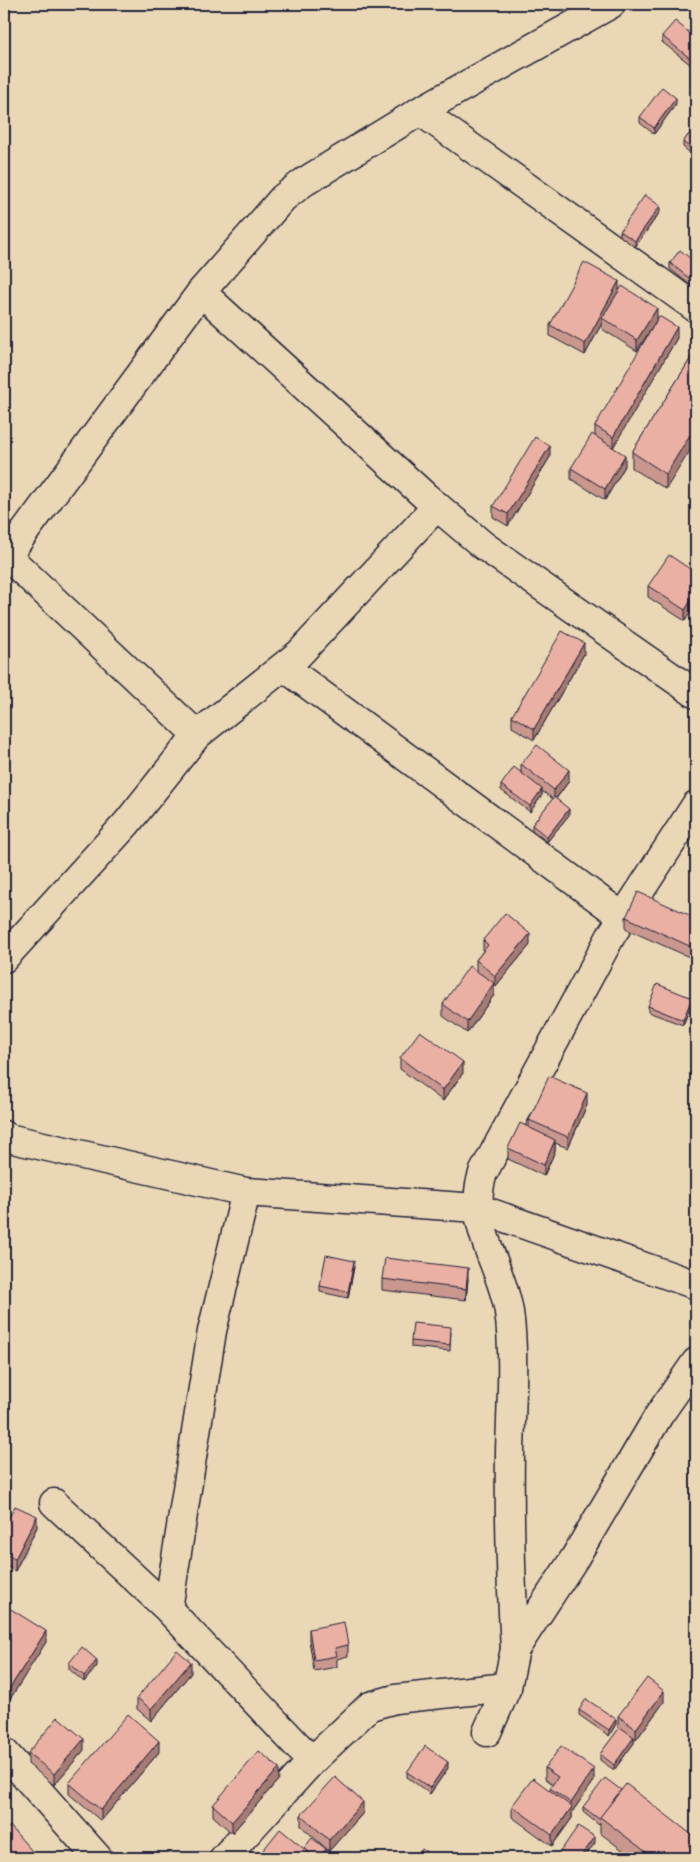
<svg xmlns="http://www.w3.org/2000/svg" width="700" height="1862" font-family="Pangolin,sans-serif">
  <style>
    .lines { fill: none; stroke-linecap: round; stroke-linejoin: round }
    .minor-casing { stroke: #22223b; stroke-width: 31 }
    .minor { stroke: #ead7b5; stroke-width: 28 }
    .wall { fill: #c9978d; stroke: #22223b }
    .shaded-wall { fill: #a47b73; stroke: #22223b }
    .building { fill: #eab0a4; stroke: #22223b }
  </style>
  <rect width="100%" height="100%" fill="#ead7b5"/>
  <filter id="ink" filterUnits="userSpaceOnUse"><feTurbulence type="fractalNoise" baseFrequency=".02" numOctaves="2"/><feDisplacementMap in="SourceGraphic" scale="10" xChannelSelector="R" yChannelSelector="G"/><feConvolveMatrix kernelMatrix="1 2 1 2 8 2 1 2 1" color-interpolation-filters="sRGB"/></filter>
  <g filter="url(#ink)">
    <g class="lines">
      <defs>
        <g id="minor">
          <path d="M420,111L696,308"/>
          <path d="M201,292L426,497L484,546L696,694"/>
          <path d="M7,556L197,735"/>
          <path d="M4,560L201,292L283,198L304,182L420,111L611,4"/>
          <path d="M284,667L623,917"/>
          <path d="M4,958L127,823L197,735L299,654L437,506"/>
          <path d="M4,1135L8,1138L246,1192L477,1208L696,1285"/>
          <path d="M54,1503L168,1609L312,1761"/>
          <path d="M168,1609L212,1331L246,1192"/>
          <path d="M515,1649C511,1584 509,1518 510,1452C511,1409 515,1354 509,1312C501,1262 466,1225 483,1173L612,934L696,805"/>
          <path d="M487,1732L507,1687L515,1649L574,1559L659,1415L696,1362"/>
          <path d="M4,1752L98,1858"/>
          <path d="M224,1858L312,1761L370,1706L395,1699L507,1687"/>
        </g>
      </defs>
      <use href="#minor" class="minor-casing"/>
      <use href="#minor" class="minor"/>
    </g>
    <g class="wall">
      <path d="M662,36L696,38V69L662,42Z"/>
      <path d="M676,104L654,134L640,123V117Z"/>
      <path d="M696,125V158L683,147V142Z"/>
      <path d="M660,212L635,247L620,236V231Z"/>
      <path d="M670,263H696V285L694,288L670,269Z"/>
      <path d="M619,291L657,319L637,351L602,329V323L585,355L550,336V325Z"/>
      <path d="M677,338L613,447L625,466L605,500L571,479V468L595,436V426Z"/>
      <path d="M696,350L666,489L632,468V452Z"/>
      <path d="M550,457L508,526L493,517V506Z"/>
      <path d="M696,573L685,621L648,597V586Z"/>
      <path d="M584,654L534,740L512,727V716Z"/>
      <path d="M521,764L569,781L556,799L569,815L547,842L532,830V825L553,799L542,791V795L530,812L501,790V785L521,773Z"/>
      <path d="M626,917L696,918V960L626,929Z"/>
      <path d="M483,940L530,945L495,987L494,986V995L467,1033L443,1016V1004L476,971V960L483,951Z"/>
      <path d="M692,1003L683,1025L648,1012V1006Z"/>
      <path d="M400,1058L463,1073L443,1101L400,1069Z"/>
      <path d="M587,1105L568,1148L555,1143V1151L544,1176L508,1159V1148L529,1128V1120Z"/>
      <path d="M354,1267L348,1298L320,1292V1286Z"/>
      <path d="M382,1279H468L466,1300L382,1290Z"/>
      <path d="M451,1332L450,1351L411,1347V1341Z"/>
      <path d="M37,1527L15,1571L4,1565V1528Z"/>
      <path d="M4,1616L46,1642L10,1699L4,1695Z"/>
      <path d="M309,1629L348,1645V1656L337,1659V1667L314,1671L309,1640Z"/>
      <path d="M69,1663L97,1666L84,1682L69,1669Z"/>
      <path d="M191,1673L151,1721L137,1709V1698Z"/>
      <path d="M664,1702L636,1740L634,1739V1743L614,1770L600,1760V1754L620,1728L618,1727V1716Z"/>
      <path d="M579,1710L616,1724L609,1736L579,1715Z"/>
      <path d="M84,1750L54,1785L28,1764V1753Z"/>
      <path d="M159,1752L101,1821L69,1794V1783Z"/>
      <path d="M448,1768L430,1794L407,1777V1772Z"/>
      <path d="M545,1768L594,1781L572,1812V1818L552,1846L512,1817V1806L550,1790V1788L553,1785L545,1779Z"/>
      <path d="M279,1779L232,1833L213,1816V1805Z"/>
      <path d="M583,1807L696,1858H633L600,1833V1823L599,1825L583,1812Z"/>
      <path d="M363,1813L329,1851L301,1826V1815Z"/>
      <path d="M304,1849L326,1852L337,1858H260V1854Z"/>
    </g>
    <g class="shaded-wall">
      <path d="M676,98V104L654,134V128Z"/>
      <path d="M660,206V212L635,247V241Z"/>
      <path d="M696,279V285L694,288V282Z"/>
      <path d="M619,281V292L602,318V323L585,355V344Z"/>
      <path d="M657,308V319L637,351V340Z"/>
      <path d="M677,327V338L613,448V437Z"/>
      <path d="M696,425V441L666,489V474Z"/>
      <path d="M550,446V457L508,526V514Z"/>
      <path d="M625,455V466L605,500V489Z"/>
      <path d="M696,593V604L685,621V610Z"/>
      <path d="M584,643V654L534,740V729Z"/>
      <path d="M569,770V781L554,801V790Z"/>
      <path d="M542,789V795L530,812V806Z"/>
      <path d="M569,809V815L547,842V837Z"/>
      <path d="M530,934V945L495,987V976Z"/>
      <path d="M494,983V995L467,1033V1022Z"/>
      <path d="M692,998V1003L683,1025V1020Z"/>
      <path d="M463,1062V1073L443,1101V1090Z"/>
      <path d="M587,1093V1105L568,1148V1137Z"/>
      <path d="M555,1140V1151L544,1176V1165Z"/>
      <path d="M354,1261V1267L348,1298V1292Z"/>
      <path d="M468,1268V1279L466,1300V1289Z"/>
      <path d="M37,1516V1527L15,1571V1559Z"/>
      <path d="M46,1631V1642L10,1699V1688Z"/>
      <path d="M97,1660V1666L84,1682V1676Z"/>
      <path d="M191,1662V1673L151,1721V1709Z"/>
      <path d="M664,1691V1702L636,1740V1729Z"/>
      <path d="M616,1719V1724L609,1736V1730Z"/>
      <path d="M634,1737V1743L614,1770V1765Z"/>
      <path d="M84,1739V1750L54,1785V1774Z"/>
      <path d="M159,1741V1752L101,1821V1810Z"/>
      <path d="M448,1762V1768L430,1794V1788Z"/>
      <path d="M279,1768V1779L232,1833V1822Z"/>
      <path d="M594,1769V1781L572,1812V1818L552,1846V1835L571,1809V1803Z"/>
      <path d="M363,1802V1813L329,1851V1840Z"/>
      <path d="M595,1837V1843L584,1858H580Z"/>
      <path d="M326,1849V1855L323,1858H318Z"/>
    </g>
    <g class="building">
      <path d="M675,21L696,38V63L662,36Z"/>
      <path d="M662,87L676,98L654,128L640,117Z"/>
      <path d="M696,125V153L683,142Z"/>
      <path d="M645,195L660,206L635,241L620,231Z"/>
      <path d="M680,250L696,263V279L694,282L670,263Z"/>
      <path d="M584,262L619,281L585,344L550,325Z"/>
      <path d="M622,286L657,308L637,340L602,318Z"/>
      <path d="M659,316L677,327L613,437L595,426Z"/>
      <path d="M696,350V425L666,474L632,452Z"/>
      <path d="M592,434L625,455L605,489L571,468Z"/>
      <path d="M535,437L550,446L508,514L493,506Z"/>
      <path d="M669,555L696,573V593L685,610L648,586Z"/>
      <path d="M562,631L584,643L534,729L512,716Z"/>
      <path d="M537,745L569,770L554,790L521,764Z"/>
      <path d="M514,767L542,789L530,806L501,785Z"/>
      <path d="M554,797L569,809L547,837L532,825Z"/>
      <path d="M638,892L696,918V949L626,917Z"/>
      <path d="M505,913L530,934L495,976L476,960L488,945L483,940Z"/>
      <path d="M469,966L494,983L467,1022L443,1004Z"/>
      <path d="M657,984L692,998L683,1020L648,1006Z"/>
      <path d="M420,1031L463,1062L443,1090L400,1058Z"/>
      <path d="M549,1076L587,1093L568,1137L529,1120Z"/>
      <path d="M520,1123L555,1140L544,1165L508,1148Z"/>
      <path d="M326,1255L354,1261L348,1292L320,1286Z"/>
      <path d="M385,1258L468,1268L466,1289L382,1279Z"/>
      <path d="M413,1323L451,1327L450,1345L411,1341Z"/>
      <path d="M15,1506L37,1516L15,1559L4,1553V1528Z"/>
      <path d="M9,1608L46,1631L10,1688L4,1684V1616Z"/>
      <path d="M344,1622L348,1645L335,1648L337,1656L314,1660L309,1629Z"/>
      <path d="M82,1647L97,1660L84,1676L69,1663Z"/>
      <path d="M177,1650L191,1662L151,1709L137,1698Z"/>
      <path d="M647,1678L664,1691L636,1729L618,1716Z"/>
      <path d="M586,1699L616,1719L609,1730L579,1710Z"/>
      <path d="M128,1714L159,1741L101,1810L69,1783Z"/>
      <path d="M58,1717L84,1739L54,1774L28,1753Z"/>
      <path d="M620,1727L634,1737L614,1765L600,1754Z"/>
      <path d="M425,1746L448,1762L430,1788L407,1772Z"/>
      <path d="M561,1746L594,1769L571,1803L550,1788L558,1777L545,1768Z"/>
      <path d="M259,1751L279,1768L232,1822L213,1805Z"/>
      <path d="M335,1777L363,1802L329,1840L301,1815Z"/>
      <path d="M533,1778L572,1807L552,1835L512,1806Z"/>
      <path d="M605,1778L621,1790L599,1819L583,1807Z"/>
      <path d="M626,1784L696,1838V1858H654L600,1817Z"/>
      <path d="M10,1826L38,1858H4V1831Z"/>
      <path d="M578,1826L595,1837L580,1858H562L558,1855Z"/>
      <path d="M280,1829L314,1857L312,1858H265L260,1854Z"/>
      <path d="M312,1838L326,1849L318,1858H316L304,1848Z"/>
      <path d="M422,1849L436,1858H416Z"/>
      <path d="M328,1850L337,1858H321Z"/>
    </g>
  </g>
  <rect width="700" height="1862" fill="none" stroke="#ead7b5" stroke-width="20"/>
  <rect x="10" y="10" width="680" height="1842" fill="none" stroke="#22223b" stroke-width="2" filter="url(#ink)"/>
</svg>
